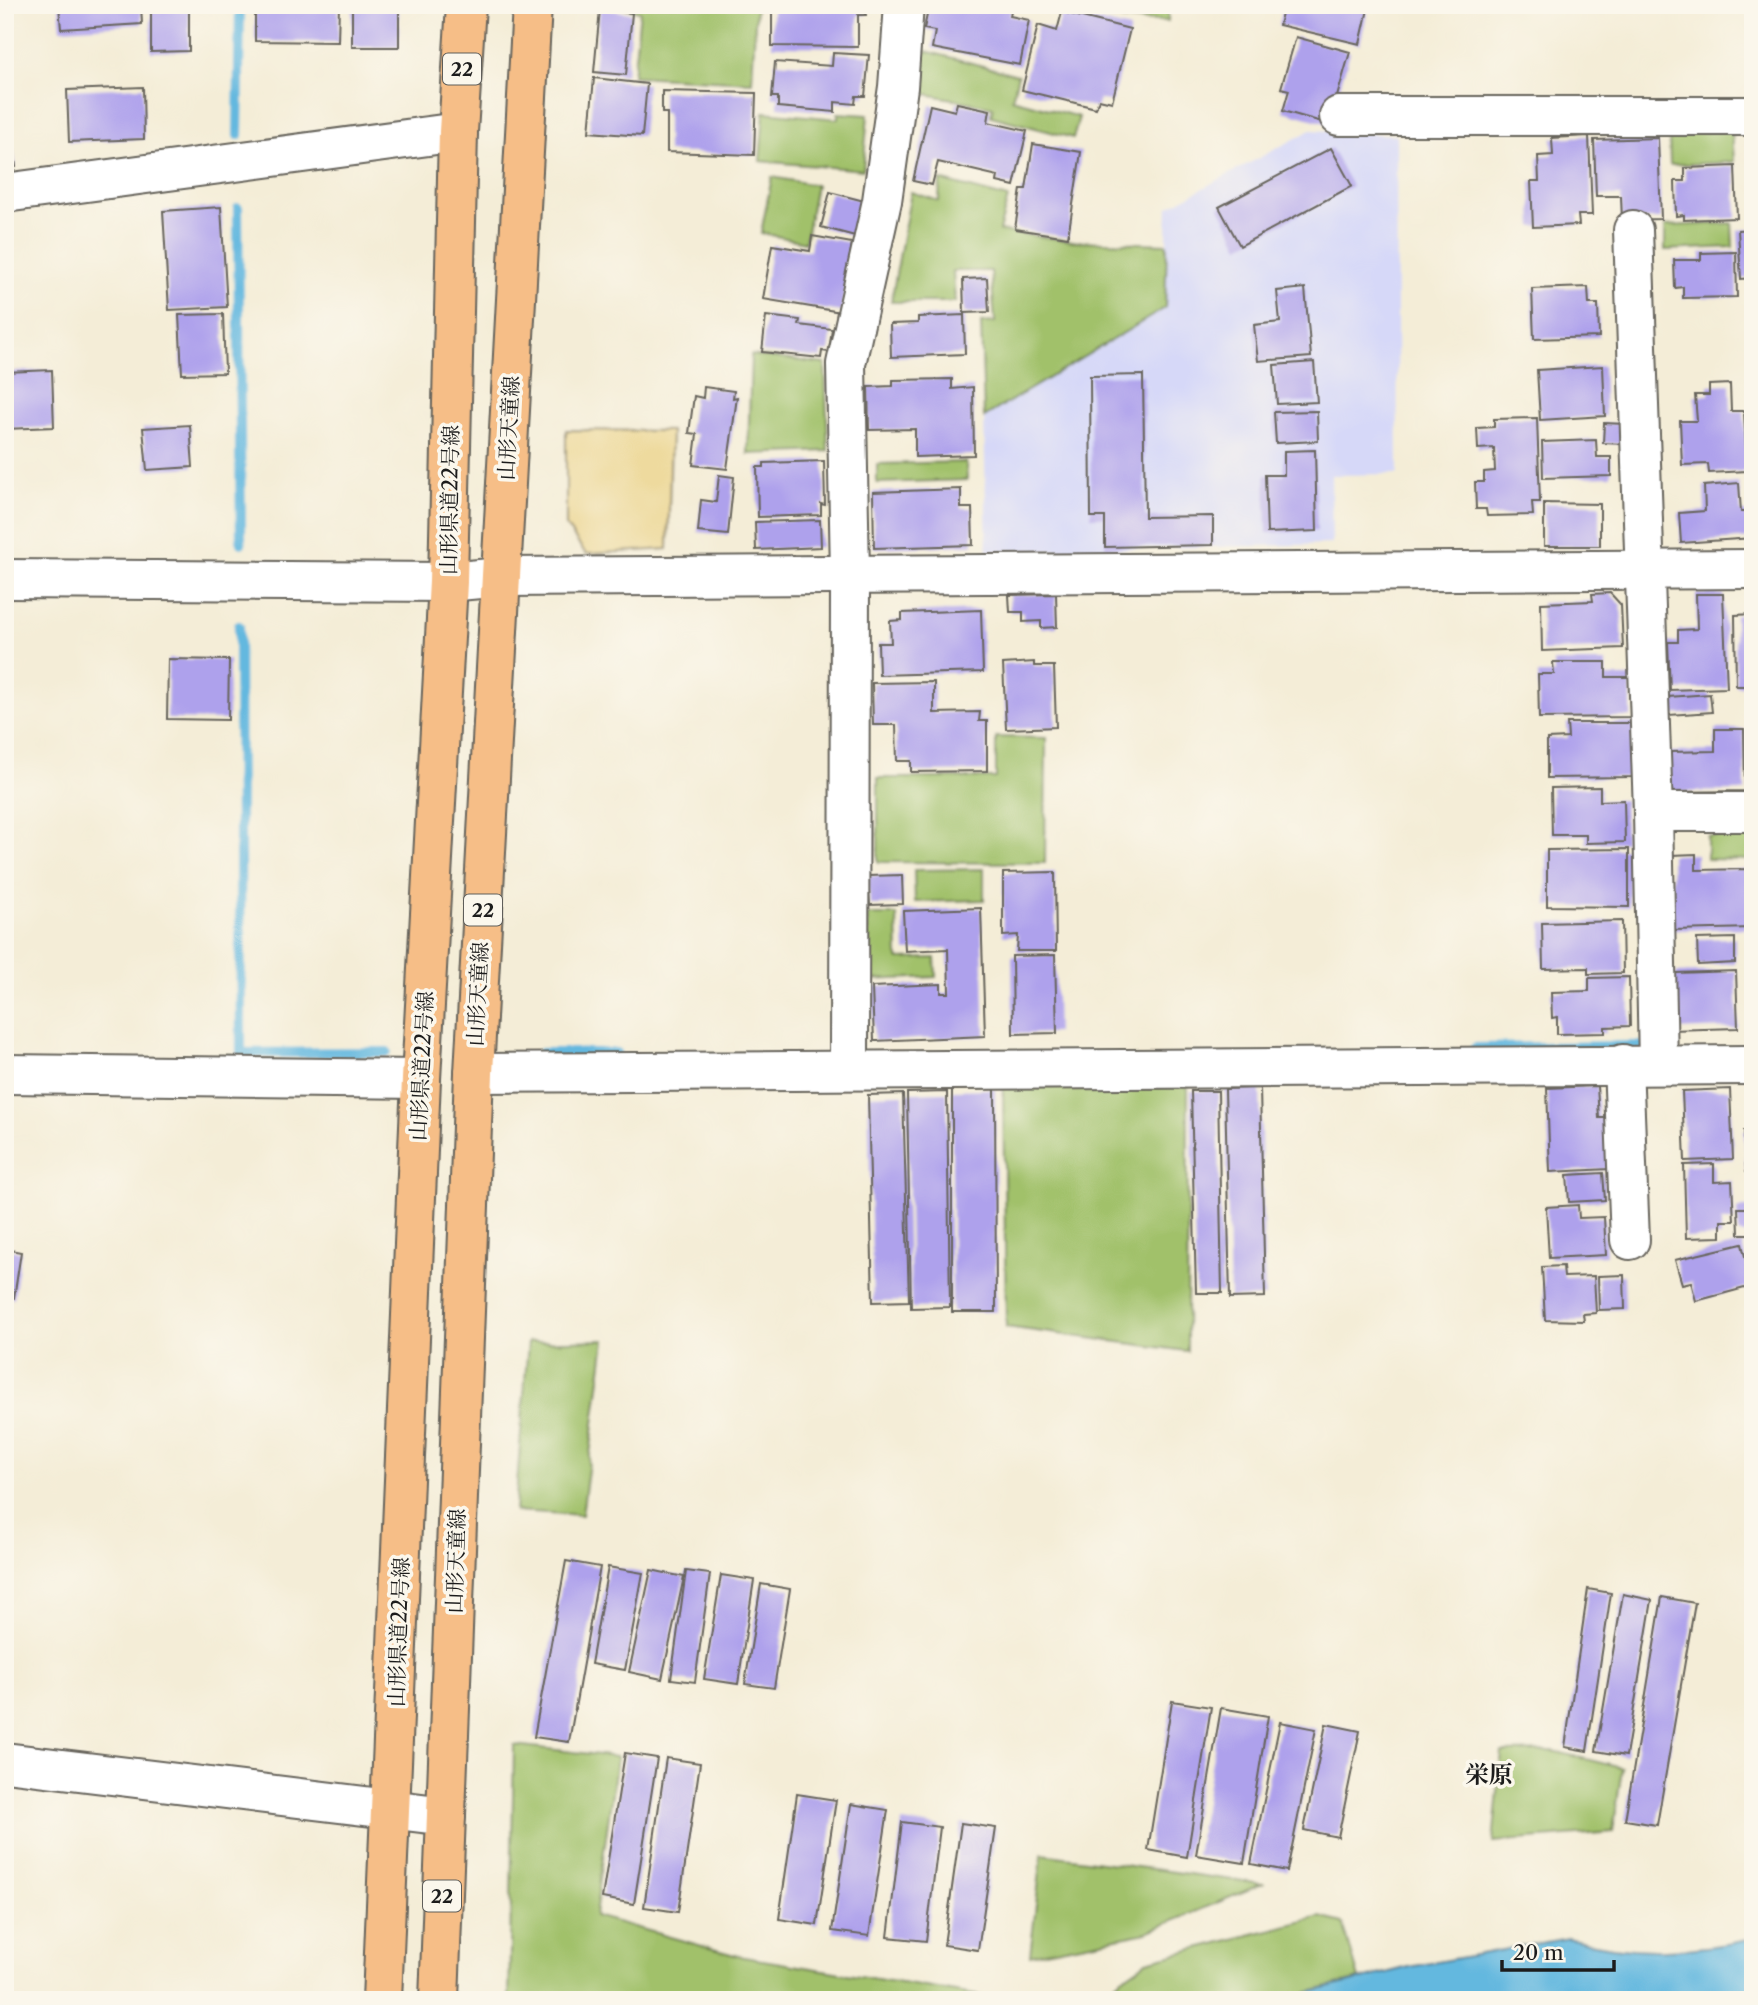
<svg xmlns="http://www.w3.org/2000/svg" width="1758" height="2005" font-family="'Libre Caslon Text','Noto Serif JP',serif">
  <style>
    .built { fill: #d6d8f8 }
    .green { fill: #a1c16a; stroke: #5e6e43; stroke-width: 2 }
    .sand { fill: #eeda9e; stroke: #857b5d; stroke-width: 2 }
    .water { fill: #63b8df; stroke: #406a7e; stroke-width: 2 }
    .lines { fill: none; stroke-linecap: round; stroke-linejoin: round }
    .stream { stroke: #63b8df; stroke-width: 10 }
    .building { fill: #aea1ec }
    .minor-casing { stroke: #68655d; stroke-width: 42 }
    .major-casing { stroke: #68655d; stroke-width: 42 }
    .minor { stroke: #fff; stroke-width: 38 }
    .major { stroke: #f6be87; stroke-width: 38 }
    .labels { text-anchor: middle; stroke-width: 7; stroke-linejoin: round; paint-order: stroke }
    .shield { fill: #fbf7ec; stroke: #5f5e5a; stroke-width: 2 }
    .shield-label { font-size: 19px; font-weight: bold; fill: #1c1c1c }
    .street-label { font-size: 21px; fill: #1c1c1c; stroke: #fbf7ec }
    .quarter-label { font-size: 24px; font-weight: bold; fill: #1c1c1c; stroke: #fbf7ec }
  </style>
  <rect width="100%" height="100%" fill="#fbf7ec"/>
  <filter id="ink" filterUnits="userSpaceOnUse"><feTurbulence type="fractalNoise" baseFrequency=".0143" numOctaves="2"/><feDisplacementMap in="SourceGraphic" scale="14" xChannelSelector="R" yChannelSelector="G"/><feConvolveMatrix kernelMatrix="1 2 1 2 8 2 1 2 1" color-interpolation-filters="sRGB"/></filter>
  <filter id="wash" filterUnits="userSpaceOnUse"><feTurbulence type="fractalNoise" baseFrequency=".00686" numOctaves="4" result="noise"/><feDisplacementMap in="SourceGraphic" scale="28" xChannelSelector="R" yChannelSelector="G"/><feGaussianBlur stdDeviation="1.57" result="paint"/><feColorMatrix in="noise" values="0 0 0 0 0 0 0 0 0 0 0 0 0 0 0 0 0 1.4 0 .05"/><feComposite in="paint" operator="in"/></filter>
  <g filter="url(#wash)">
    <rect width="100%" height="100%" fill="#f4edd7"/>
    <path class="built" d="M1311,130L1396,135L1398,474L1331,475L1332,544L987,552L984,417L1165,308L1168,207Z"/>
    <g class="green">
      <path d="M609,5H756L752,82L633,76L640,11Z"/>
      <path d="M1043,5H1168V21L1125,20Z"/>
      <path d="M922,50L1018,75L1012,99L1079,117L1073,138L991,116L993,107L911,91Z"/>
      <path d="M764,112L838,119V113L868,115L863,170L760,161Z"/>
      <path d="M1732,130L1734,162L1670,165L1669,133Z"/>
      <path d="M772,177L816,185L805,242L761,233Z"/>
      <path d="M940,180L1008,198L999,231L1072,241L1167,244L1165,308L984,417L981,323L995,322L991,271H953L955,302H891L911,192L939,201Z"/>
      <path d="M1732,223L1733,247L1665,250V226Z"/>
      <path d="M751,355L825,364L828,451L748,454Z"/>
      <path d="M966,462L967,480L877,483V464Z"/>
      <path d="M996,737L1046,738L1045,863L878,862V778H996Z"/>
      <path d="M1707,836L1753,837V860L1707,859Z"/>
      <path d="M984,869V900L915,902L914,870Z"/>
      <path d="M867,915H897L898,959L935,958L936,977L870,980Z"/>
      <path d="M1003,1085L1188,1087L1187,1351L1006,1327Z"/>
      <path d="M605,1340L582,1515L515,1511L528,1342Z"/>
      <path d="M514,1745L617,1757L595,1916L738,1956L1004,2000H509Z"/>
      <path d="M1553,1751L1622,1768L1613,1832L1493,1842L1502,1752Z"/>
      <path d="M1042,1854L1262,1884L1147,1932L1030,1955Z"/>
      <path d="M1320,1917L1343,1923L1359,1979L1280,2000H1037L1103,1991L1147,1961Z"/>
    </g>
    <path class="sand" d="M566,430L671,431L668,549L586,554L566,526Z"/>
    <path class="water" d="M1568,1938C1631,1955 1689,1953 1753,1939V2000H1280L1409,1967Z"/>
    <g class="lines">
      <g class="stream">
        <path d="M238,135L240,5"/>
        <path d="M238,208L241,543"/>
        <path d="M239,626L241,1053L387,1052"/>
        <path d="M1475,1048L1639,1046"/>
        <path d="M542,1053H616"/>
      </g>
    </g>
    <g id="blocks">
      <g class="building">
        <path d="M59,5H141L142,24L61,29Z"/>
        <path d="M151,5H189V51L151,52Z"/>
        <path d="M255,5H339L338,42L255,41Z"/>
        <rect x="352" y="5" width="47" height="42"/>
        <path d="M828,5H867L866,15H858V47L772,46V8L828,9Z"/>
        <path d="M929,5H1012L1010,16L1029,20L1020,65L932,48L935,31L924,29Z"/>
        <path d="M1284,5H1369L1360,44L1279,25Z"/>
        <path d="M600,9L632,13L626,75L594,72Z"/>
        <path d="M1062,12L1130,29L1112,102L1099,99L1096,108L1022,90L1038,25L1057,31Z"/>
        <path d="M1296,37L1350,52L1329,124L1283,111L1289,90L1281,88Z"/>
        <path d="M833,53L869,55L865,96H856L855,104L835,102V112L778,107V97H772L775,62L832,66Z"/>
        <path d="M594,78L647,84L642,136L589,132Z"/>
        <path d="M143,87L144,139L69,142L67,90Z"/>
        <path d="M662,91L756,93L754,155L667,152V113H662Z"/>
        <path d="M957,103L990,110L988,122L1027,131L1014,186L997,182L998,176L938,162L932,185L913,181L930,105L955,111Z"/>
        <path d="M8,108L16,167L5,169V109Z"/>
        <path d="M1589,136L1592,215H1578L1579,225L1533,227L1531,181H1539L1538,156L1553,155L1552,138Z"/>
        <path d="M1658,138L1661,219L1622,220L1621,196H1596L1594,140Z"/>
        <path d="M1033,144L1081,152L1068,237L1015,229L1021,189H1026Z"/>
        <path d="M1331,148L1352,186L1240,246L1219,207Z"/>
        <path d="M1735,166L1737,218L1684,220V215L1676,216L1675,181H1685V168Z"/>
        <path d="M830,192L864,201L855,236L821,227Z"/>
        <path d="M221,207L227,307L169,310L163,211Z"/>
        <path d="M1753,229V278L1741,279L1738,230Z"/>
        <path d="M812,236L852,243L841,312L763,299L772,245L810,251Z"/>
        <path d="M1736,252L1737,297L1683,298V287L1675,288L1674,260H1701V253Z"/>
        <path d="M987,278L989,312L964,313L963,279Z"/>
        <path d="M1588,287L1589,304H1598L1599,337L1534,339L1532,289Z"/>
        <path d="M1305,288L1311,357L1258,361L1254,325L1280,322L1277,291Z"/>
        <path d="M223,314L225,373L182,374L179,315Z"/>
        <path d="M964,315L965,354L891,357L890,324L918,323V317Z"/>
        <path d="M766,316L800,320L799,325L832,329L829,352L822,351L821,358L762,352Z"/>
        <path d="M1314,362L1317,402L1277,404L1274,365Z"/>
        <path d="M1603,366L1605,416L1540,420L1537,370Z"/>
        <path d="M52,370L54,427L5,429V372Z"/>
        <path d="M1143,375L1145,517L1213,516V545L1105,547V517H1091L1090,376Z"/>
        <path d="M952,379V389L973,387L974,455L915,457V429L869,430L868,387L893,386V380Z"/>
        <path d="M1730,384L1731,411H1744L1747,471L1709,473L1708,464L1682,465L1680,421H1697L1695,395H1709V385Z"/>
        <path d="M704,387L734,391L733,398L737,397L727,469L693,465L697,434L689,433L694,396L703,398Z"/>
        <path d="M1317,411L1318,441L1276,443L1274,412Z"/>
        <path d="M1537,418L1540,502H1532L1533,515L1487,516L1486,509H1476L1475,482H1484V472L1495,471L1494,448L1478,449L1477,428L1494,427V419Z"/>
        <path d="M1604,423L1625,424L1624,444L1603,443Z"/>
        <path d="M190,425L193,467L147,470L143,428Z"/>
        <path d="M1596,440L1597,457H1611V476L1543,478L1542,442Z"/>
        <path d="M1315,450L1317,531L1267,533L1265,475H1284V451Z"/>
        <path d="M824,461L825,505L821,504V515L758,517L757,467H764V463Z"/>
        <path d="M719,475L734,477L728,535L698,532L701,500L716,502Z"/>
        <path d="M1739,483L1741,512H1752L1753,538L1681,543L1679,513L1705,511L1704,486Z"/>
        <path d="M961,489V508H972L973,545L874,548L873,492Z"/>
        <path d="M1544,503L1600,504V546H1544Z"/>
        <path d="M820,520L821,547L756,550L755,522Z"/>
        <path d="M1610,593L1621,605L1623,648L1542,651L1541,603L1593,601L1592,594Z"/>
        <path d="M1056,594L1057,627L1041,628V621L1023,622V612H1010L1009,595Z"/>
        <path d="M1696,594H1723L1727,688L1670,690L1668,642H1678V630L1697,629Z"/>
        <path d="M981,610L983,672L879,675L878,643H891L890,621L902,620V613Z"/>
        <path d="M1753,614V686H1736L1735,615Z"/>
        <path d="M168,659L229,660L228,720L167,719Z"/>
        <path d="M1034,662V666H1054L1056,727L1006,729L1003,664Z"/>
        <path d="M1553,662H1606V677H1631V717L1539,718L1538,674H1554Z"/>
        <path d="M934,682V713L980,712L979,721H987V771L911,772V761H897L896,725H873L872,683Z"/>
        <path d="M5,688H10L9,746H5Z"/>
        <path d="M1710,694L1712,712L1669,715L1668,697Z"/>
        <path d="M1567,723H1634L1635,777L1547,778V739L1568,738Z"/>
        <path d="M1715,729H1744L1745,791L1670,792L1669,752L1715,751Z"/>
        <path d="M1600,787V801L1624,800L1625,842L1586,843V835H1552L1551,788Z"/>
        <path d="M1629,849V907L1547,906V850Z"/>
        <path d="M1696,854V870L1753,869V928L1673,930L1671,855Z"/>
        <path d="M1055,872L1056,951H1017L1018,935L1003,936V873Z"/>
        <path d="M902,875L903,904L870,905L868,876Z"/>
        <path d="M981,908L985,1036L874,1041L872,987L941,984V993H949L948,949L905,951L903,911Z"/>
        <path d="M1622,921L1623,973L1588,974V968L1543,969L1542,923Z"/>
        <path d="M1735,938V963L1698,965L1697,939Z"/>
        <path d="M1055,955L1057,1033L1013,1034L1012,956Z"/>
        <path d="M1736,971L1738,1028L1671,1030L1669,978H1676V973Z"/>
        <path d="M1629,977L1630,1026L1605,1027V1033L1557,1034V1017L1552,1018L1551,992L1589,991V978Z"/>
        <path d="M1597,1086L1599,1118H1608L1610,1169L1550,1172L1547,1088Z"/>
        <path d="M1260,1088L1265,1297L1230,1298L1225,1089Z"/>
        <path d="M995,1089L996,1312H952V1090Z"/>
        <path d="M1730,1089L1733,1159L1685,1161L1682,1091Z"/>
        <path d="M1191,1091H1218L1222,1293H1196Z"/>
        <path d="M947,1092L950,1307L911,1308L907,1093Z"/>
        <path d="M903,1094L909,1301L873,1302L868,1095Z"/>
        <path d="M1744,1131H1753V1172H1746Z"/>
        <path d="M1714,1164V1182L1732,1181L1734,1221H1721V1237L1686,1238L1684,1165Z"/>
        <path d="M1603,1173L1605,1200L1569,1202L1567,1175Z"/>
        <path d="M1578,1205L1579,1218L1604,1217L1606,1255L1549,1258L1546,1207Z"/>
        <path d="M1738,1208H1753V1234H1739Z"/>
        <path d="M1742,1244L1752,1286L1696,1301L1691,1282L1682,1284L1675,1260Z"/>
        <path d="M5,1249L21,1252L14,1298L5,1297Z"/>
        <path d="M1563,1266L1564,1277L1594,1276L1596,1313L1583,1314L1584,1321L1545,1320L1542,1267Z"/>
        <path d="M1624,1275L1625,1309L1599,1310L1598,1276Z"/>
        <path d="M566,1561L600,1567L569,1742L534,1737Z"/>
        <path d="M608,1567L643,1573L625,1670L591,1664Z"/>
        <path d="M651,1570L684,1577L662,1679L629,1672Z"/>
        <path d="M686,1571L710,1574L695,1682L671,1679Z"/>
        <path d="M721,1575L754,1580L738,1684L704,1679Z"/>
        <path d="M761,1584L790,1589L774,1688L745,1684Z"/>
        <path d="M1588,1589L1611,1593L1587,1751L1565,1747Z"/>
        <path d="M1623,1594L1652,1600L1626,1756L1596,1751Z"/>
        <path d="M1662,1597L1695,1603L1657,1825L1625,1820Z"/>
        <path d="M1172,1701L1211,1707L1187,1857L1148,1850Z"/>
        <path d="M1221,1708L1268,1716L1244,1863L1196,1855Z"/>
        <path d="M1280,1722L1316,1729L1287,1871L1251,1864Z"/>
        <path d="M1326,1724L1360,1731L1338,1837L1304,1830Z"/>
        <path d="M625,1753L657,1758L634,1904L602,1898Z"/>
        <path d="M666,1758L700,1763L678,1912L644,1907Z"/>
        <path d="M797,1794L836,1800L817,1925L779,1919Z"/>
        <path d="M851,1804L888,1810L869,1936L832,1931Z"/>
        <path d="M902,1822L940,1827L926,1941L888,1937Z"/>
        <path d="M961,1823L996,1828L978,1950L944,1945Z"/>
      </g>
    </g>
  </g>
  <g filter="url(#ink)">
    <use href="#blocks" fill-opacity="0" stroke="#68655d" stroke-width="2"/>
    <g class="lines">
      <defs>
        <g id="minor">
          <path d="M1339,116H1753"/>
          <path d="M5,193L458,132"/>
          <path d="M1633,230L1653,812L1658,1064"/>
          <path d="M5,579L448,582L501,577L1753,569"/>
          <path d="M1653,812H1753"/>
          <path d="M1623,1064L1630,1240"/>
          <path d="M849,1070L850,574L846,364L882,201L898,87L904,5"/>
          <path d="M474,1073L1753,1065"/>
          <path d="M5,1074L421,1079"/>
          <path d="M5,1762L446,1816"/>
        </g>
        <g id="major">
          <path d="M382,2000L421,1079L448,582L458,132L466,5"/>
          <path d="M439,2000L474,1073L532,5"/>
        </g>
      </defs>
      <use href="#minor" class="minor-casing"/>
      <use href="#major" class="major-casing"/>
      <use href="#minor" class="minor"/>
      <use href="#major" class="major"/>
    </g>
  </g>
  <g class="labels">
    <g class="shield">
      <rect x="443" y="53.5" width="38" height="31" rx="5"/>
      <rect x="464" y="894.5" width="38" height="31" rx="5"/>
      <rect x="423" y="1880.5" width="38" height="31" rx="5"/>
    </g>
    <g class="shield-label">
      <text x="462" y="76">22</text>
      <text x="483" y="917">22</text>
      <text x="442" y="1903">22</text>
    </g>
    <g class="street-label">
      <text transform="translate(509 428) rotate(-87)" y="7">山形天童線</text>
      <text transform="translate(450 500) rotate(-89)" y="7">山形県道22号線</text>
      <text transform="translate(478 994) rotate(-87)" y="7">山形天童線</text>
      <text transform="translate(422 1066) rotate(-87)" y="7">山形県道22号線</text>
      <text transform="translate(456 1561) rotate(-88)" y="7">山形天童線</text>
      <text transform="translate(399 1632) rotate(-88)" y="7">山形県道22号線</text>
    </g>
    <g class="quarter-label">
      <text x="1489" y="1783">栄原</text>
    </g>
  </g>
  <rect width="1758" height="2005" fill="none" stroke="#fbf7ec" stroke-width="28"/>
  <path d="M1502 1960v10h112v-10" fill="none" stroke="#1c1c1c" stroke-width="3.5"/>
  <text x="1513" y="1960" font-size="21" fill="#1c1c1c" stroke="#fbf7ec" stroke-width="5" paint-order="stroke">20 m</text>
</svg>
